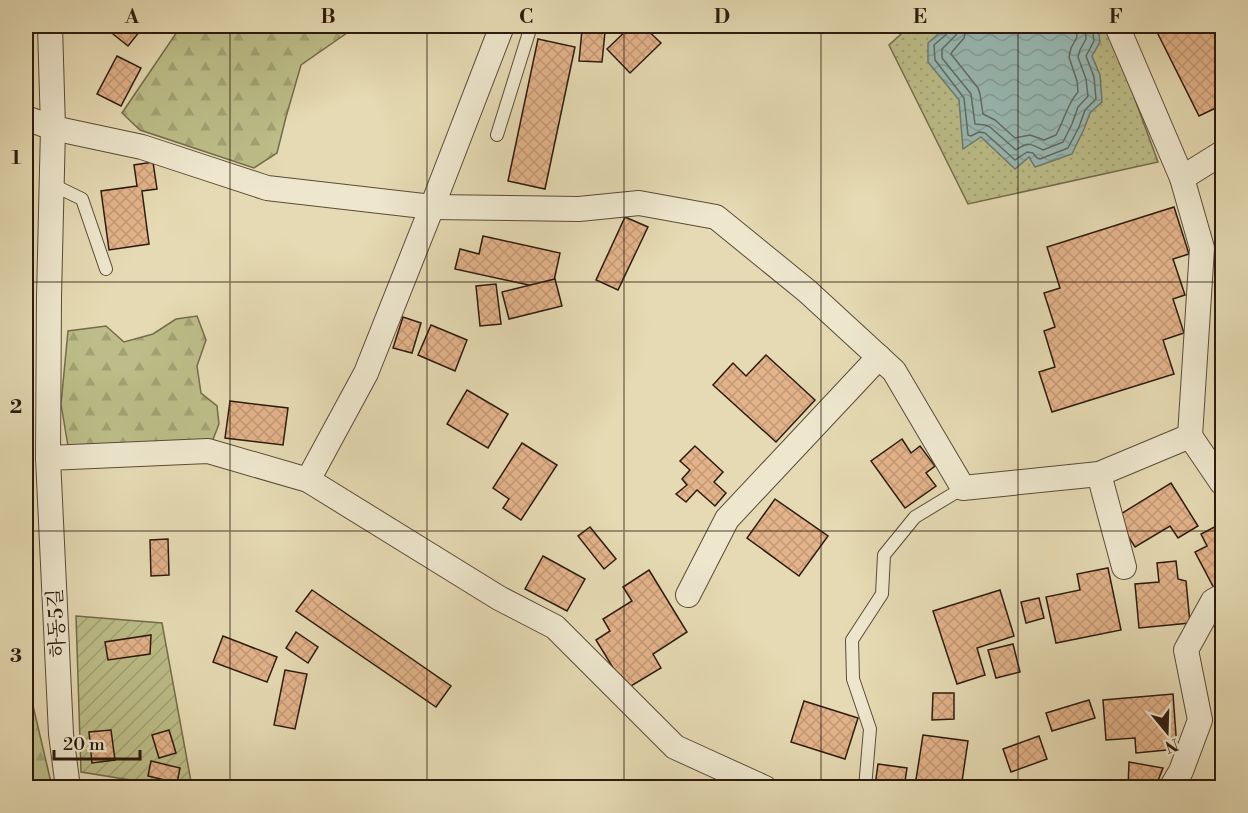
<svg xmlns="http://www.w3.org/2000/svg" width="1248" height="813" font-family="'Libre Bodoni','Noto Serif KR',serif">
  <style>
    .grass { fill: url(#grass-dots); stroke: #746c4c; stroke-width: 1.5 }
    .forest { fill: url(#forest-firs); stroke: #746c4c; stroke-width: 1.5 }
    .garden { fill: url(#garden-furrows); stroke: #746c4c; stroke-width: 1.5 }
    .water { fill: url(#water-waves); stroke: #6d7a72; stroke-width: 1.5 }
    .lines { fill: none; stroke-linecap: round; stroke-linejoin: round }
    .shore { stroke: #626a62; stroke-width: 1.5 }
    .building { fill: url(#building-cross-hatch); stroke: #2d1b0f; stroke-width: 1.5 }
    .service-casing { stroke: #5b4b38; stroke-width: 14 }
    .minor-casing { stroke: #5b4b38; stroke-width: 26 }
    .service { stroke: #eee7ce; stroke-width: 12 }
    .minor { stroke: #eee7ce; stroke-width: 24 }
    .grid { fill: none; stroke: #2d1b0f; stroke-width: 1.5; stroke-opacity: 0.55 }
    .labels { text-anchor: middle; stroke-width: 4.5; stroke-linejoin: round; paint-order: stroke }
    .street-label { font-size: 20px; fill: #2d1b0f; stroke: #eee7ce }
    .neatline { fill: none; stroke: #2d1b0f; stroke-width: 2 }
    .grid-label { font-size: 20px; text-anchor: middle; font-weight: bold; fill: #2d1b0f }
  </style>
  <defs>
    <pattern id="grass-dots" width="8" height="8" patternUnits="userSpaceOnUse" patternTransform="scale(1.5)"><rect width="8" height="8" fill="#bcbd88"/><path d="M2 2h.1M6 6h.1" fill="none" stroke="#a2a274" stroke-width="1.8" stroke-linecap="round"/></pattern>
    <pattern id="forest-firs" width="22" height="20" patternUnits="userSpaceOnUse" patternTransform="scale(1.5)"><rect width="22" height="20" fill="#bcbd88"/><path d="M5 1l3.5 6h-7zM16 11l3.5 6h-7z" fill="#a2a274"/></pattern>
    <pattern id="garden-furrows" width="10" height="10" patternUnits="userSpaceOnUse" patternTransform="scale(1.5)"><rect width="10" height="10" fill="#bcbd88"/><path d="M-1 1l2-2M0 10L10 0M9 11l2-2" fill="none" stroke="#a2a274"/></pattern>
    <pattern id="water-waves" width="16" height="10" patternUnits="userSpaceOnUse" patternTransform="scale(1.5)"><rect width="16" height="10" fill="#98b9b4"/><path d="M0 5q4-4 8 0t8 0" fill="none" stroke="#839e9a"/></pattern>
    <pattern id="building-cross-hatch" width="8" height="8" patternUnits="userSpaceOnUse" patternTransform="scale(1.5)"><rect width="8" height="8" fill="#e3b38a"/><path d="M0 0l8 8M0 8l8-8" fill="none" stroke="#c39976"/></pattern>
  </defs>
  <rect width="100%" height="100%" fill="#e5dab3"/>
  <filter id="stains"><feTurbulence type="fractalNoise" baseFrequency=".00333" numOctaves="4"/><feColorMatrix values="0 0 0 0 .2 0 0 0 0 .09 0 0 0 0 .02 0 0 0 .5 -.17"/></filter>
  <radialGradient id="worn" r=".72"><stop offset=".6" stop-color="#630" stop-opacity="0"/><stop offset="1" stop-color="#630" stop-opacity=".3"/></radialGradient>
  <path class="grass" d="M910,26H1108L1158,162L968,204L889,45Z"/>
  <g class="forest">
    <path d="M181,26H357L301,65L286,117L277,153L254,168L140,130L122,113Z"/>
    <path d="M197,316L206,340L197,366L201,393L217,406L219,424L212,442L68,446L61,404L68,331L106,326L124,342L153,334L176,319Z"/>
    <path d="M26,676L50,778L52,787H26Z"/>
  </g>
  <path class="garden" d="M76,616L162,623L192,787H174L81,772Z"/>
  <path class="water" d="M947,26H1098L1100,42L1092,56L1100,75L1102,102L1090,113L1084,129L1072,154L1035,167L1029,157L1015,169L981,137L963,149L959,100L928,62V43Z"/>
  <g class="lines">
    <g class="shore">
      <path d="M951,26L949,32L934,45L935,60L964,98L968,135L971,136L979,132L985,133L1015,160L1027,152L1033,153L1037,158L1040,159L1068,148L1079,127L1085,110L1096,99L1094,77L1086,56L1094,41L1092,26"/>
      <path d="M958,26L956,35L942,49V58L971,94L975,124L985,125L990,127L1016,150C1028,142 1030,143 1043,150L1063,142L1072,124L1078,107L1088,96L1086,79L1078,57L1080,50L1086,39L1085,26"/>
      <path d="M967,26L964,38L952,52L951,54L978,88L980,94L983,114L995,120L1015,138L1030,135L1044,140L1056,135C1064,121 1067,104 1078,92L1077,81L1069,57L1071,48L1077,37L1076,26"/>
    </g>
  </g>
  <g class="building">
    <path d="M103,26H144L128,46Z"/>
    <path d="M631,26H643L661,43L630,73L607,49Z"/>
    <path d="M1154,26H1222V105L1199,116Z"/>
    <path d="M582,30L605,32L602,62L579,61Z"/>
    <path d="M538,39L575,47L545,189L508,181Z"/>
    <path d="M117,56L141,68L121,106L97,94Z"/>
    <path d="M153,162L157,189L142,191L149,244L109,250L101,191L137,186L134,165Z"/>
    <path d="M1174,207L1189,254L1173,259L1185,295L1173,299L1184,333L1163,340L1174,374L1052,412L1039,372L1055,367L1044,331L1055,327L1044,293L1060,288L1047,247Z"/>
    <path d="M625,217L648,227L618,290L596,280Z"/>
    <path d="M483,236L560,253L552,290L455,269L460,249L479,254Z"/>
    <path d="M555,279L562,306L509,319L502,292Z"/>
    <path d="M496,284L501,324L480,326L476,286Z"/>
    <path d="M403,317L421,323L412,353L393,348Z"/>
    <path d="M431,325L467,340L455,371L418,355Z"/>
    <path d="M766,355L815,400L776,442L713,385L733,363L746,376Z"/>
    <path d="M467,390L508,414L488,448L447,424Z"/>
    <path d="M230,401L288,408L283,445L225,438Z"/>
    <path d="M1215,422H1222V468H1220Z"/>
    <path d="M902,439L911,453L920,446L935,466L926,473L936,486L905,508L871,461Z"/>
    <path d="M522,443L557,465L521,520L503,508L509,499L493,488Z"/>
    <path d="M695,446L723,472L714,482L726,493L715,506L697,490L686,502L676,494L687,485L682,479L690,470L680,461Z"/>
    <path d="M1171,483L1198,526L1178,538L1170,526L1135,547L1116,517Z"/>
    <path d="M775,499L828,536L799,576L747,538Z"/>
    <path d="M1222,523V587L1215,590L1195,552L1207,546L1201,534Z"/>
    <path d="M590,527L616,559L604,569L578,536Z"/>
    <path d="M168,539L169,575L151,576L150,540Z"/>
    <path d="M543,556L585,579L567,611L525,589Z"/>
    <path d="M1176,561L1178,579L1186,581L1190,623L1139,628L1135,584L1159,582L1157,563Z"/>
    <path d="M1108,568L1121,630L1056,643L1046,597L1080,590L1077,574Z"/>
    <path d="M649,570L687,632L653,654L661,668L626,689L596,640L610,631L603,619L632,601L623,587Z"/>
    <path d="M312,590L451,686L436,707L296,611Z"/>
    <path d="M1000,590L1014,636L977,648L985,675L957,684L933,611Z"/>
    <path d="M1039,598L1044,618L1026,623L1021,602Z"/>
    <path d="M296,632L318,647L308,663L286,648Z"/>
    <path d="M151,635L150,654L108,660L105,642Z"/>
    <path d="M223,636L277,657L267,682L213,662Z"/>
    <path d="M1013,644L1020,672L996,678L988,650Z"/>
    <path d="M285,670L307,674L295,729L274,725Z"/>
    <path d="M933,693H954V719L932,720Z"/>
    <path d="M1173,694L1177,749L1136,753L1135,738L1106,740L1103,700Z"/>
    <path d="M1089,700L1095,718L1052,731L1046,713Z"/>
    <path d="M804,701L858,718L845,759L791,742Z"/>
    <path d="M111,730L115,760L92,763L89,732Z"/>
    <path d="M169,730L176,753L159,758L152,735Z"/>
    <path d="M923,735L968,741L961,788H925L915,786Z"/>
    <path d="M1039,736L1047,759L1011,772L1003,749Z"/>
    <path d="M151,761L180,768L177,783L148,776Z"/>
    <path d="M1129,762L1163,768L1155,788H1128Z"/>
    <path d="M878,764L907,768L904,788L875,786Z"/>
  </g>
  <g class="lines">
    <defs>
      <g id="service">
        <path d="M497,135L531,26"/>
        <path d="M51,184L82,199L106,269"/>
        <path d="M865,788L870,729L853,679L852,640L882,594L884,555L915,517L963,488"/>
      </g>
      <g id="minor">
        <path d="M50,26L53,128L49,297L48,458L61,734L68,788"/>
        <path d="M26,118L53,128L142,147L267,188L432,207L579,209L639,203L716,217L807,291L894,371L963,488L1099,474L1190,436L1202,248L1182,178L1117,26"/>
        <path d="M1182,178L1222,153"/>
        <path d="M1190,436L1222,483"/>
        <path d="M48,458L208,451L308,480L499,598L555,627L675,747L765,788"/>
        <path d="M1099,474L1124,567"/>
        <path d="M308,480L366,373L432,207L502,26"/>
        <path d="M688,595L727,519L879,357"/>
        <path d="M1171,788L1181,771L1200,720L1186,650L1213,601L1222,596"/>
      </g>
    </defs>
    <use href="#service" class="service-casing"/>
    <use href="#minor" class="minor-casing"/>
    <use href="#service" class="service"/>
    <use href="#minor" class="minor"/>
  </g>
  <path class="grid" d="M230,26V788M427,26V788M624,26V788M821,26V788M1018,26V788M26,282H1222M26,531H1222"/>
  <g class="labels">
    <g class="street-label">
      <text transform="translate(56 623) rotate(-93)" y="7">하동5길</text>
    </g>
  </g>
  <rect width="1248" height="813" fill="none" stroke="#e5dab3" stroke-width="66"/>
  <g transform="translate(1167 732) rotate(161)" stroke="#eee7ce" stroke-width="4.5" paint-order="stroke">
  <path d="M0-4.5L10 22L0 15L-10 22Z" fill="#2d1b0f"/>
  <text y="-9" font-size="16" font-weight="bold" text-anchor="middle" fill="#2d1b0f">N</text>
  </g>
  <path d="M54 750v9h86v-9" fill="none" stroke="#2d1b0f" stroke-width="3"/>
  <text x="63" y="750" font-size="18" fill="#2d1b0f" stroke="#eee7ce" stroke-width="4.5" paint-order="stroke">20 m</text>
  <rect x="33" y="33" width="1182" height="747" class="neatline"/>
  <g class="grid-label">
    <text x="132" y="23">A</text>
    <text x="328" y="23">B</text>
    <text x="526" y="23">C</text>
    <text x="722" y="23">D</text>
    <text x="920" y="23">E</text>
    <text x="1116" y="23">F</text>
    <text x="16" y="164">1</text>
    <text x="16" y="413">2</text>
    <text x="16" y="662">3</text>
  </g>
  <rect width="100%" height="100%" filter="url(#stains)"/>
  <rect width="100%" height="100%" fill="url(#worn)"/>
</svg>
